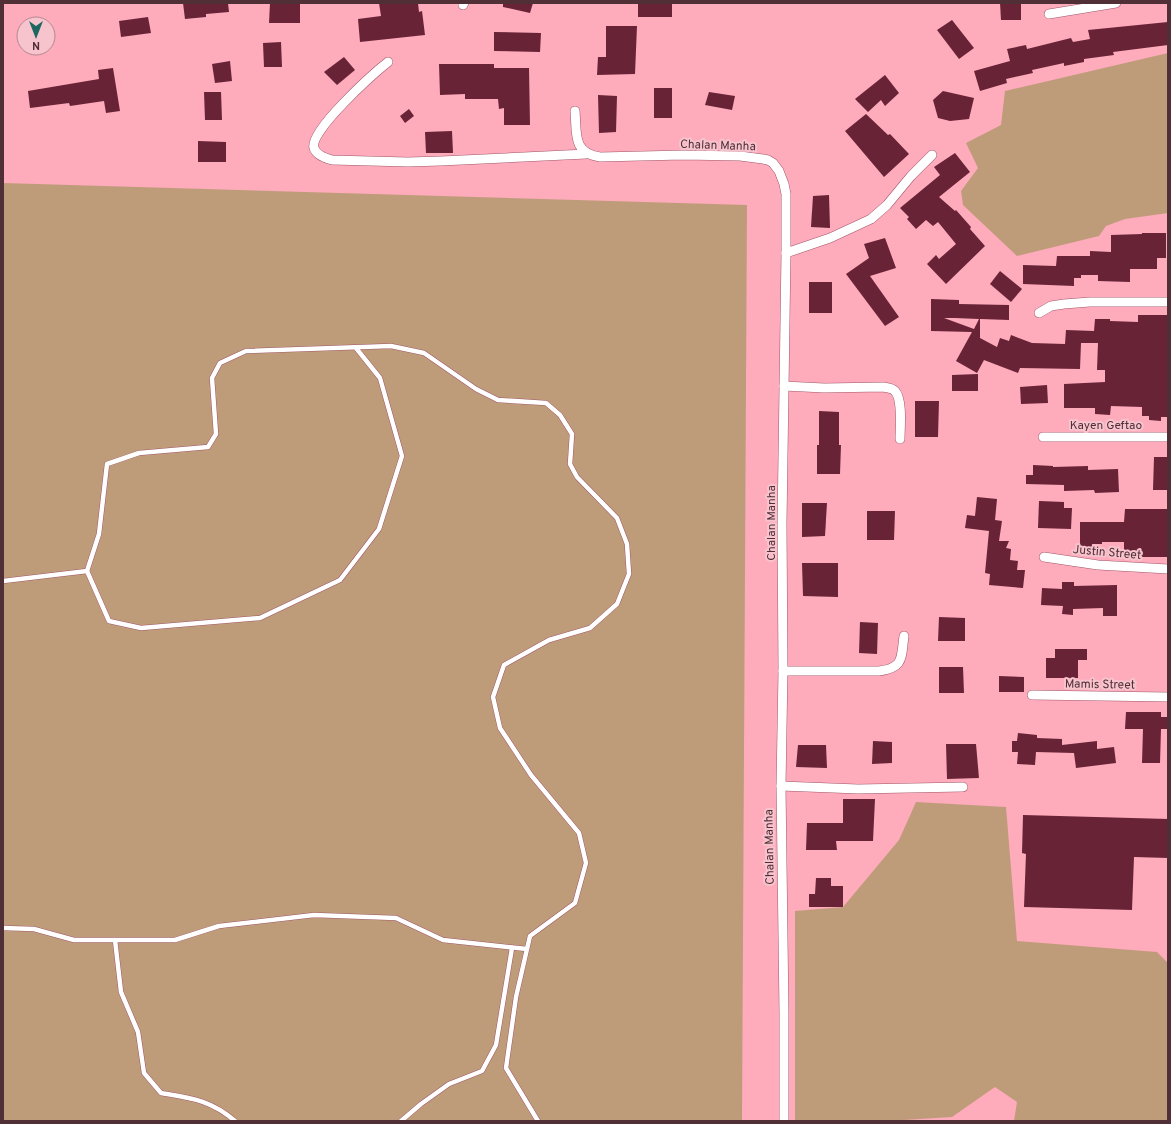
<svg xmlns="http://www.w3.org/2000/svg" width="1171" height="1124" font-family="Overpass,sans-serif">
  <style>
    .green { fill: #bf9c79 }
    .building { fill: #682336; fill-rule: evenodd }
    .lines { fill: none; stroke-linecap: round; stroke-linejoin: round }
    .lane-casing { stroke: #a05667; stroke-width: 5.5 }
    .street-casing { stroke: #a05667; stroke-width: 10 }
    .lane { stroke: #fff; stroke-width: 4.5 }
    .street { stroke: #fff; stroke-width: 9 }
    .labels { text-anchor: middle; stroke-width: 4; stroke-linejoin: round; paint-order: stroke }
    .street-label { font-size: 12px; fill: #502f36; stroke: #f7c3cd }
  </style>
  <rect width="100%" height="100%" fill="#feabbc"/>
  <g class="green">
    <path d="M1168,53V213L1125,219L1106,226L1099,236L1017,256L963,205L961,191L978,168L966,143L1001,125L1005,91Z"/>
    <path d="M3,183L747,205L742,1121H3Z"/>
    <path d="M916,802L1006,807L1017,941L1157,952L1168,963V1121H1014L1017,1102L995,1087L952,1117L888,1121H795V911L843,907L899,840Z"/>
  </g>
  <g class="building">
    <path d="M183,3H228L229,12L206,14V17L185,19Z"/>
    <path d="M270,3H300V23H269Z"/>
    <path d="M379,3H418L419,12L422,11L425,35L360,42L358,19L381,16Z"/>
    <path d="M503,3H533L530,13L503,7Z"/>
    <rect x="638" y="3" width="34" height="14"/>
    <path d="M1000,3H1021V20H1001Z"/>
    <path d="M148,17L151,33L121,37L119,21Z"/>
    <path d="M952,20L974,48L959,59L937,30Z"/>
    <path d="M1168,22V45L1113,52L1114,55L1084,59V62L1064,66V63L1032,70L1033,73L1006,79L1007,83L980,91L974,71L1010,61L1007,49L1026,45L1027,49L1071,38L1073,42L1090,39L1088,30Z"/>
    <path d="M606,26H637L635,74L597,75L598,57H606Z"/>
    <path d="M494,32L541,33L540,52L494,51Z"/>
    <path d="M281,42L282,67H264L263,43Z"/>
    <path d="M344,57L355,70L337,85L324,72Z"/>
    <path d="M230,61L232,81L215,83L212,64Z"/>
    <path d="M439,64H494V68H529L530,125H504V108L499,109L498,99H465V94L440,95Z"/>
    <path d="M113,68L120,111L106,113L104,101L70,106L69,103L30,108L28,91L99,79L98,70Z"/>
    <path d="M885,75L899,93L885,106L881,100L868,112L855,99Z"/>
    <rect x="654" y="88" width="18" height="30"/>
    <path d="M943,91L974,98L969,119L950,121L938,118L933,100Z"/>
    <path d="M204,92H221L222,120H205Z"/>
    <path d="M709,92L735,96L732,110L705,105Z"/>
    <path d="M598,95L617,96L616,132L599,133Z"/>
    <path d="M409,109L414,116L405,123L400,116Z"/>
    <path d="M866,114L888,135L890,134L909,154L884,177L845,131Z"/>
    <path d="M452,131L453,153H426L425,132Z"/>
    <path d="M198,141L226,142V162H198Z"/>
    <path d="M955,153L970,172L939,197L955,211L956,210L971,227L970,229L985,246L946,284L927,264L936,255L939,259L956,244L938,222L933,226L926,220L916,229L907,219L909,217L900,208L940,175L934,167Z"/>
    <path d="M829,195L830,228L811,227L813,196Z"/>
    <path d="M1142,233H1166V258H1157V269H1130V282L1098,281V275H1081V278H1074V286L1023,284V265L1056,266L1057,256H1090V251L1111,252V235L1142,234Z"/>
    <path d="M885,238L896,268L870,276L899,317L885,326L846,274L869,258L864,244Z"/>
    <path d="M1000,271L1022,289L1011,302L990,284Z"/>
    <rect x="809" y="282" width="23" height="31"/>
    <path d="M931,299L959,300V304L1009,305V320L980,319V338L997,347L1000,338L1009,341L1011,335L1032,343L1065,344L1066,330L1094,331L1095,319H1110V321L1138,322V315H1168L1167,417H1161V421L1149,420V416H1142V407L1111,406L1110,415L1095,414V408H1064V384L1105,382V370H1097L1098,343H1081L1080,369L1020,368L1018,373L984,360L977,373L956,361L972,332L931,331ZM944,318H955L979,319L974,329Z"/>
    <path d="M978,374V391H952V375Z"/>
    <path d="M1047,385L1048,403L1021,404L1020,387Z"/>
    <path d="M915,401H939L938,437H915Z"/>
    <path d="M819,411L839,412V445H841L840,474H817V445H819Z"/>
    <path d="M1154,457H1168V490H1153Z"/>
    <path d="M1033,465L1053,466V467L1088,466V470L1118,469L1119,492L1095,493L1094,490L1064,491V485L1026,484V475H1033Z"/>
    <path d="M977,497L997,499L995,520L1002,521L999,541H1009L1006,548L1011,549L1010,560L1018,561L1017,570H1025L1023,588L989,585L990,574L985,573L989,531L965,528L967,515L975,516Z"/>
    <path d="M1039,501L1064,502V508H1072L1071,529L1038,528Z"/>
    <path d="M802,503H827L825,536L802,537Z"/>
    <path d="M1125,509H1168V557H1124V542H1102V544H1092V547H1080V522H1124Z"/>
    <path d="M867,511H895L894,540H867Z"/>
    <path d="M802,563H838V597L803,596Z"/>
    <path d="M1062,582H1074V586L1117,585V616H1103V608L1073,609V615L1062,614L1063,606L1041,605L1042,588L1062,589Z"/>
    <path d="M939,617L965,618V641H938Z"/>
    <path d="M860,622L878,623L877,654L859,653Z"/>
    <path d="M1055,649H1087V660H1078V678H1046V658H1055Z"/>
    <path d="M939,667H963L964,693H939Z"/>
    <path d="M999,676L1024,677V692H999Z"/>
    <path d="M1126,712H1161V717H1168V729H1161L1160,763H1142L1143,729H1125Z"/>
    <path d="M1018,733L1037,735V738L1062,739V745L1097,741V749L1114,747L1116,763L1076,768L1074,753L1036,752L1035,765L1017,764L1018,752H1012V741H1017Z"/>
    <path d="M873,741L892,742V763L872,764Z"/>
    <path d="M946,744H976L979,778L947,779Z"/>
    <path d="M798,745H826L827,768L796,767Z"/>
    <path d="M843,799H875L873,841H836L837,850H806L807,823H843Z"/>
    <path d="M1023,815L1168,819V858L1134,857L1132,910L1024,907L1026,854L1022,853Z"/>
    <path d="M816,878H831V886H843V907H809V894H815Z"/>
  </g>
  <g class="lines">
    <defs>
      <g id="lane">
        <path d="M87,571L109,621L141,628L260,618L340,580L379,529L402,456L380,378L356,348"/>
        <path d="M3,581L87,571L99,534L107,464L139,453L208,447L216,434L212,378L220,363L246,351L391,346L424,353L476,389L498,400L546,403L560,415L572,434L570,464L577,477L617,518L627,544L629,574L617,604L590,628L549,640L504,665L493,697L500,728L531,775L579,833L586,863L575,903L530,936L516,997L506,1068L538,1121"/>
        <path d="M3,928L34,929L74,940H175L219,926L314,915L396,918L443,940L527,949"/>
        <path d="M115,940L121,992L138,1032L144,1073L161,1093C191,1098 211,1100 235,1121"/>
        <path d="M401,1121L421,1104L449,1084L482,1071L496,1045L512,948"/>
      </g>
      <g id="street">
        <path d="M463,5L464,3"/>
        <path d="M1049,14L1116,3"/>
        <path d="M388,62C374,73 308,132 314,148C316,155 325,158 332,160L408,162L441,161L586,154"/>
        <path d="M575,111C577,133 572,153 600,157L683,155L740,156L763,159L768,160L773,163L779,171L784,184L786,194V253L782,524L783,671L781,786L784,1013V1121"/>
        <path d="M786,253L830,238L871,219L887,205L911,176L932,155"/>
        <path d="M1039,313L1051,306L1064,304L1090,302H1168"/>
        <path d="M784,386L824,388L883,387C888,388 892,388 895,391C903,400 900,428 900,439"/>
        <path d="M1043,437H1168"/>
        <path d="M1044,557L1098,565L1168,569"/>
        <path d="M783,671H879C904,668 901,658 904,636"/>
        <path d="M1032,695L1168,697"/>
        <path d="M781,786L858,789L963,787"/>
      </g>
    </defs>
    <use href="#lane" class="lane-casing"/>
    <use href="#street" class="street-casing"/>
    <use href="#lane" class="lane"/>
    <use href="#street" class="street"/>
  </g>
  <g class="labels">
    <g class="street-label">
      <text transform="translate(718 145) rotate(2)" y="4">Chalan Manha</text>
      <text x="1106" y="429">Kayen Geftao</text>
      <text transform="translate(771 523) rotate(-90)" y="4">Chalan Manha</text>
      <text transform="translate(1107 552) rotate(5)" y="4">Justin Street</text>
      <text transform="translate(1100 684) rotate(1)" y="4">Mamis Street</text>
      <text transform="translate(769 847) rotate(-91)" y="4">Chalan Manha</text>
    </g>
  </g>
  <rect width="1171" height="1124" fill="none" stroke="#502f36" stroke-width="8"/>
  <g transform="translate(36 36) rotate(180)"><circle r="19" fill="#f7c3cd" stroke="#b48891"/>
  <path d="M0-3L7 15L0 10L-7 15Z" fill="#1c6760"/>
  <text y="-6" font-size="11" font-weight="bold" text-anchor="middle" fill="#502f36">N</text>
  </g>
</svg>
